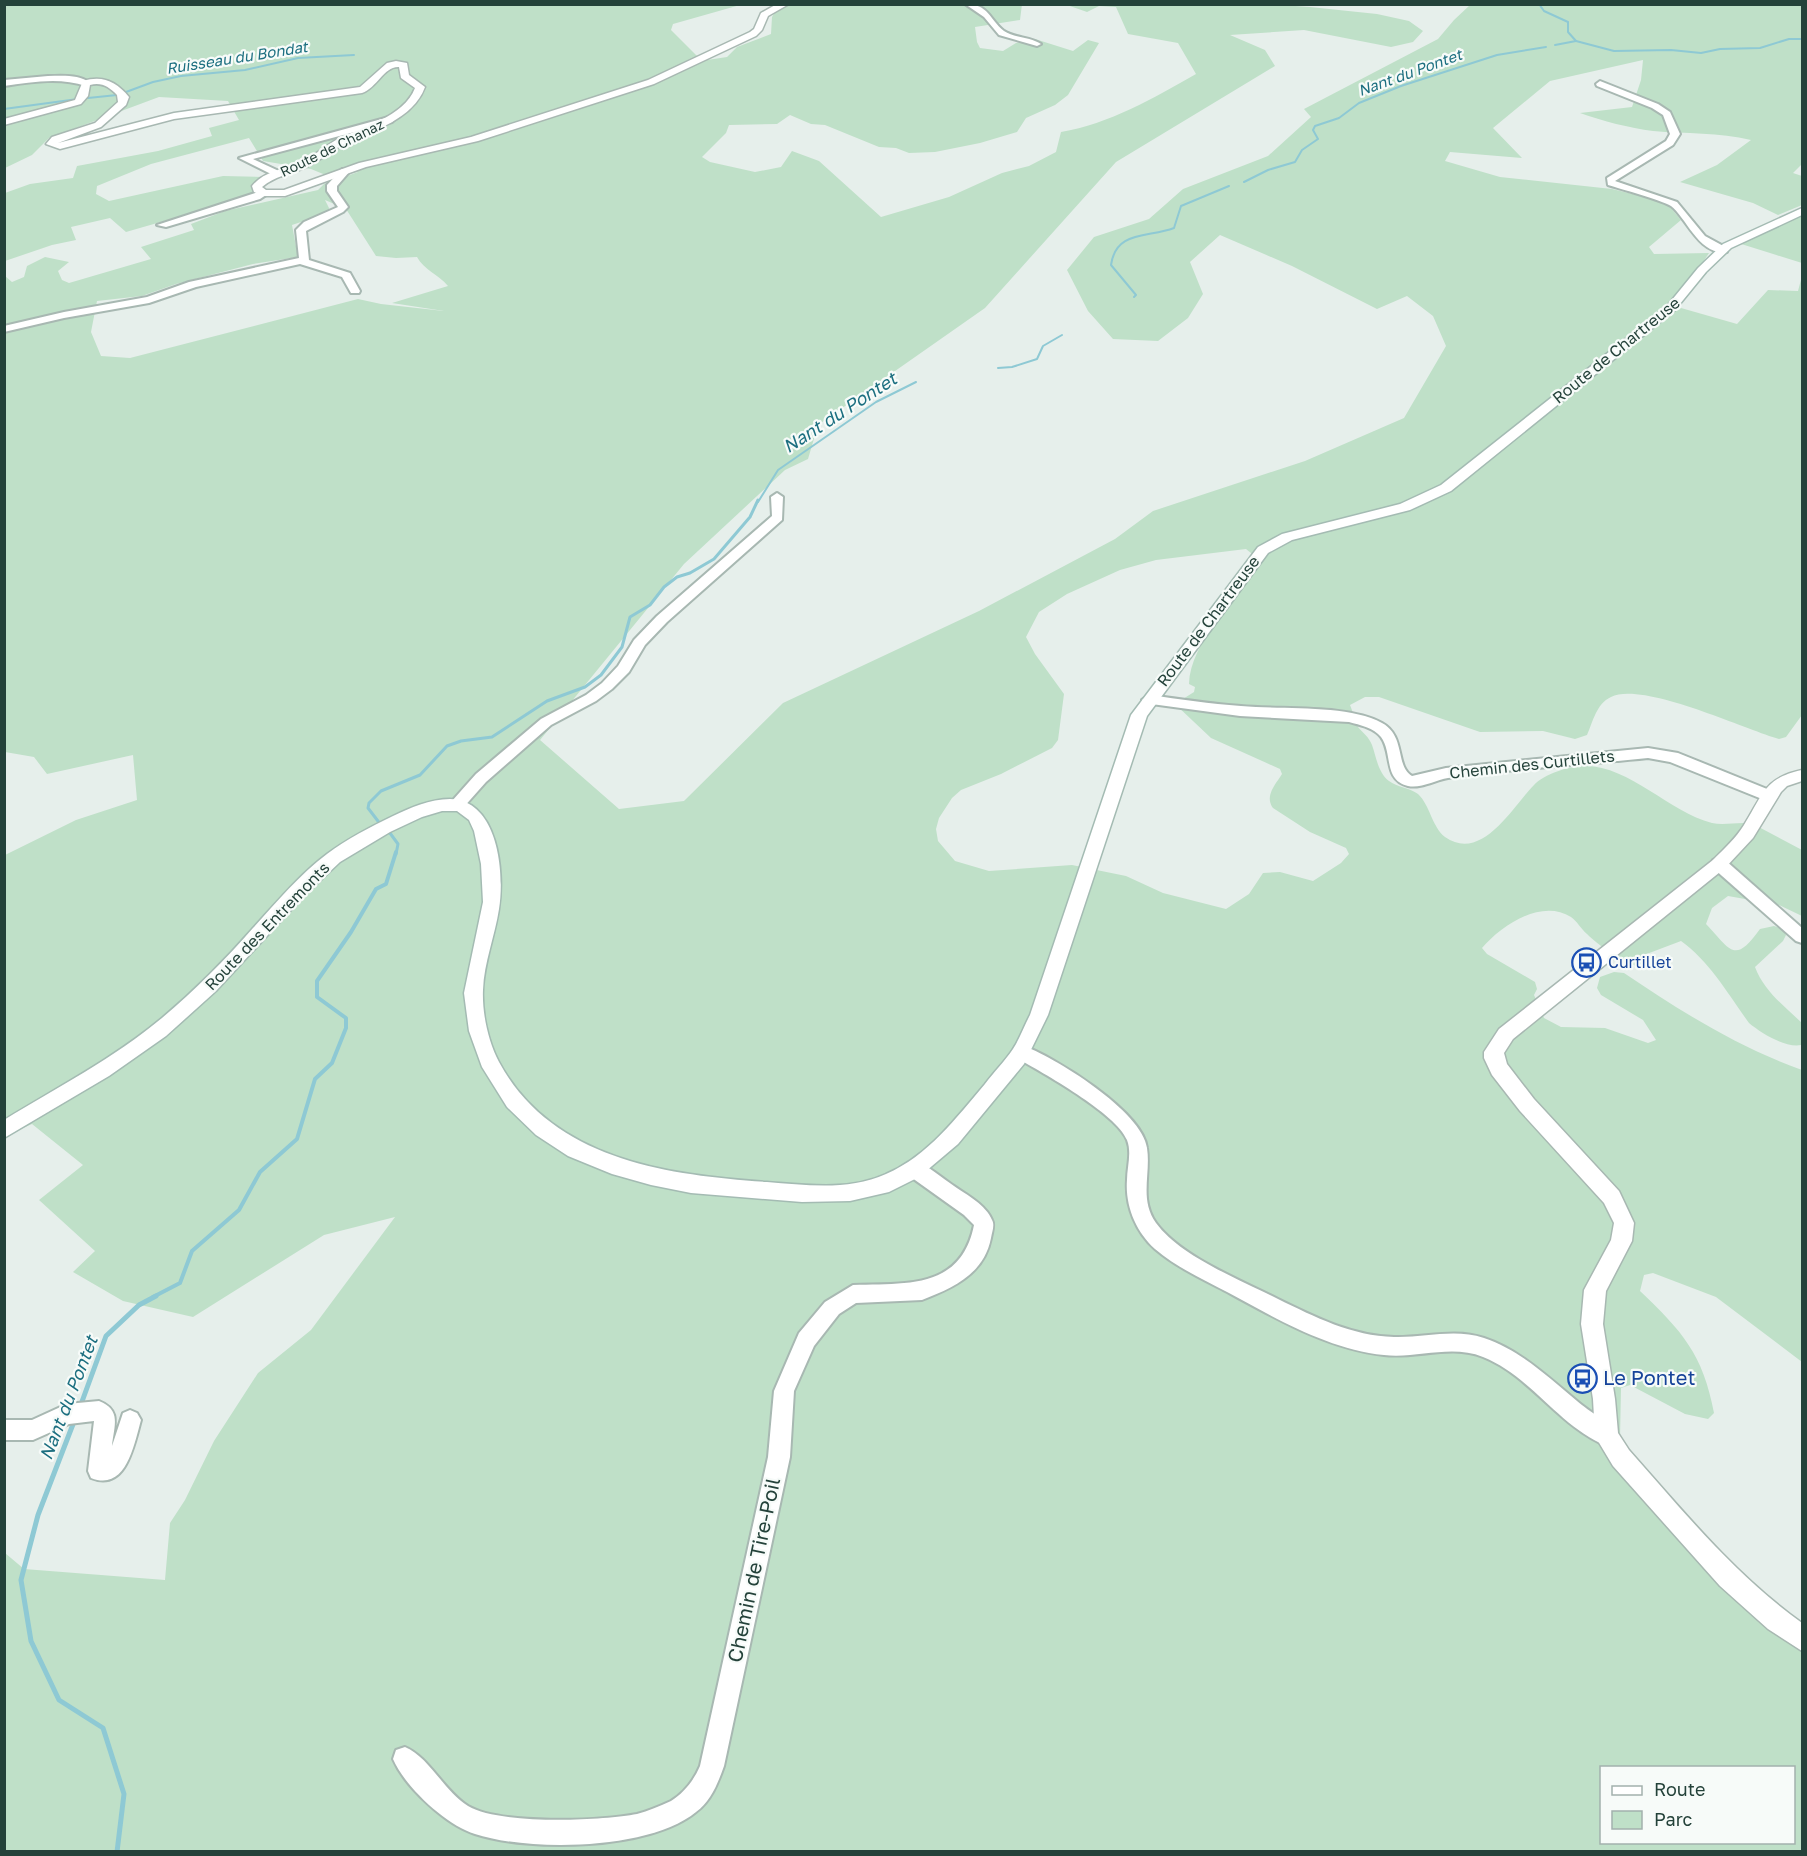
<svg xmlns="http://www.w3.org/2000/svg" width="1807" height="1856" font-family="'Golos Text',sans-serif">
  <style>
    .green { fill: #bfe0c8; fill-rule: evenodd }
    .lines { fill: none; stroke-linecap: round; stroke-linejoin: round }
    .stream-far3 { stroke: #8ec9d4; stroke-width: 2 }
    .stream-far2 { stroke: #8ec9d4; stroke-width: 3 }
    .stream-far1 { stroke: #8ec9d4; stroke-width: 4 }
    .stream { stroke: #8ec9d4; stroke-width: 5 }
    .minor-casing { stroke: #a8b8b2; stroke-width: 4 }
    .tertiary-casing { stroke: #a8b8b2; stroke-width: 3 }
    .secondary-casing { stroke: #a4bbb3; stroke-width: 3 }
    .minor { fill: #fff; fill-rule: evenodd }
    .tertiary { fill: #fff; fill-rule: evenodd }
    .secondary { fill: #fff; fill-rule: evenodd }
    .labels { text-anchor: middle; stroke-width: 4.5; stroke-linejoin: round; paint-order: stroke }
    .far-street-label { font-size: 14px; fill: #24423a; stroke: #f7fbf9 }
    .far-water-label { font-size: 15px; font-style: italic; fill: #1c6f80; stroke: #f7fbf9 }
    .street-label { font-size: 16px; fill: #24423a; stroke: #f7fbf9 }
    .transit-label { font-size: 16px; fill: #164399; stroke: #f7fbf9; text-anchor: start }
    .water-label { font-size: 18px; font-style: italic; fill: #1c6f80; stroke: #f7fbf9 }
    .near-transit-label { font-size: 20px; fill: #164399; stroke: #f7fbf9; text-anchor: start }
    .near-street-label { font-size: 20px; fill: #24423a; stroke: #f7fbf9 }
  </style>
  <rect width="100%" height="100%" fill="#e6efeb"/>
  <g class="green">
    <path d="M1022,4L1020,20L975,27L977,42L980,48L1003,51L1016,43L1035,39L1073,51L1088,40L1099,43L1068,95L1055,105L1026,118L1017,132L980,143L935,152L909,153L896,148L879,147L825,125L811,124L790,115L777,124L729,125L726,133L702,157L710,162L755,172L781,167L792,151L819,161L881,217L949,197L1002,173L1029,166L1056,152L1061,132C1109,124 1154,98 1196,74L1178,43L1128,34L1116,7L1099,6L1087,12L1067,5L1267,4L1310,7L1377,14L1409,21L1423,31L1413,42L1391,47L1304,30L1230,35L1265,50L1275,66L1116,162L985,308L818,425L808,459L785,470L684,564L540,740L619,809L684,801L783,703L979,611L1115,539L1153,511L1305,461L1404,418L1446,346L1433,316L1407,296L1377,309L1292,266L1220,235L1190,262L1203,294L1188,318L1158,341L1113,339L1088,311L1067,270L1094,237L1149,219L1183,189L1268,156L1311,117L1304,109L1438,39L1454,20L1470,5H1802V164L1793,173L1802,176V205L1778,215L1753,203L1680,182L1717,165L1751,140C1719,132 1686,134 1653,131C1629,128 1603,121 1580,113L1632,107L1641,80L1643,60L1550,81L1493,128L1522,158L1450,152L1445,161L1500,177L1612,189L1666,202L1681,220L1649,247L1654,254L1709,253L1674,306L1737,324L1768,290L1798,291L1802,276V715L1786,737L1779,739C1744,729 1642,681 1611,697C1596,704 1593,722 1587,735L1575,739L1543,731L1480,732L1379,697H1365L1350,705C1353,712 1355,721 1358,727C1363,733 1369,737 1372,745C1376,756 1378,773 1389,781C1397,787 1410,788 1418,794C1430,805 1432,827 1445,837C1482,863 1513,806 1534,785C1544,774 1569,766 1584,766C1629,765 1669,812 1712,823C1725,826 1740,821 1753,824L1802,850V916L1779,905L1728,896L1712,908L1706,924C1731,950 1734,965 1760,929L1774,926L1783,929L1786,935L1783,941L1755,967C1764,991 1784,1006 1802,1023L1801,1045C1785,1048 1761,1033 1749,1023C1728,994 1710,962 1681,941L1644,955L1650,968C1632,970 1600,947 1587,934C1581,929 1577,921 1571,917C1541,898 1501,926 1482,948L1487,954L1535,982L1537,989L1534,995L1544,1018L1561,1027L1605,1028L1648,1043L1656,1040L1643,1020L1601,995L1597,988L1600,977L1614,972L1624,973C1680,1011 1738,1047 1802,1070V1362L1716,1297L1653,1273L1644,1275L1640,1291C1682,1331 1703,1354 1714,1413L1708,1419L1685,1414L1630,1385L1621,1388L1620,1438L1642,1469L1736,1574L1802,1624V1851H5V1553L24,1569L165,1580L170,1523L185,1500L214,1441L258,1373L311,1330L395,1217L324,1235L193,1317L123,1301L73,1272L95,1251L39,1200L83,1165L32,1124L5,1136V855L76,820L137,800L133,755L47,774L34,757L5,752V276L12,282L24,277L27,266L45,257L69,262L58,271L62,280L69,283L151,259L141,247L194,230L191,224L225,211L318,190L324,184L358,172L328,176L311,169L263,161L249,138L151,164L97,186L96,194L109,201L223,176L264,177L251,185L258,194L126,232L110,218L71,227L76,240L52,245L5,261V193L30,184L73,178L77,166L158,151L212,136L209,128L239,120L228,101L159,97L49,138L32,155L5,168V5H740L673,24L671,30L697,56L687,63L727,57L737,47L771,34L772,17L779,5ZM325,200L346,209L376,256L396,258L417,257C424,270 438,274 448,286L392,303L444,311L381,304L358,299L130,358L101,356L91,332L97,301L142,296L176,284L253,264L298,257L292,225L331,212ZM1246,549L1262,562C1238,594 1190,643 1189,684L1195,687L1194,692L1175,704L1211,738L1280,769L1282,774C1276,784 1264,796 1273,808L1310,832L1346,848L1349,854L1341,863L1313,881L1280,872L1263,873L1249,894L1226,909L1163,893L1126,876L1072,865L989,871L955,861L938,841L936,829L939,818L952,798L961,790L1001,774L1052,748L1058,740L1064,694L1035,654L1026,637L1039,612L1067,594L1120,570L1156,560ZM1602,1768H1794V1842H1602Z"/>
    <path d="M1802,214V263L1738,243Z"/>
  </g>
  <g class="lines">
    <g class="stream-far3">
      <path d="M1539,4L1544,11L1568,22V32L1576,41L1555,45"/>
      <path d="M1576,41L1614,51L1671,50L1701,53L1720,49L1760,48L1789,39H1802"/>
      <path d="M126,92L153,82L181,76L245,70L298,58L354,55"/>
      <path d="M88,98L117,95"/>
      <path d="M4,109L78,99"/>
      <path d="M1244,182L1268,170L1295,162L1302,150L1318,139L1313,130L1315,126L1339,118L1359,103L1401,86L1497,55L1546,47"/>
      <path d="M1134,297L1136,295L1111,265C1116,230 1148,238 1174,228L1181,206L1229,186"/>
      <path d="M998,368L1012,367L1037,359L1043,346L1062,335"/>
      <path d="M758,502L778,470L876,402L916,382"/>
    </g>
    <g class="stream-far2">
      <path d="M381,825L368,808L369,803L381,791L420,775L447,746L461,741L492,737L547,701L585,687L601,675L622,647L630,617L650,605L664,587L677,577L690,573L714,559L750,517L758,500"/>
      <path d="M387,829L398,844L396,854"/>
    </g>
    <path class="stream-far1" d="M153,1297L180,1283L192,1251L239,1210L260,1172L297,1139L315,1079L332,1063L346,1028V1018L317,997V981L351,932L376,889L386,884L396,852"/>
    <g class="stream">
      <path d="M80,1407L106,1336L139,1305L156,1296"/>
      <path d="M75,1419L38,1515L21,1580L31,1641L59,1700L103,1728L124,1794L117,1852"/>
    </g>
    <defs>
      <g id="minor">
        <path d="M965,4C989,4 989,19 1004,31C1014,38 1031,37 1041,44L1037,46L999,35L984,17Z"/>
        <path d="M48,76C62,76 79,74 90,83L86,86C60,77 31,82 4,86V80Z"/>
        <path d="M1600,81L1658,104L1670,112L1680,134L1673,145L1615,181L1677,202L1705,236L1727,248V252C1699,256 1686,217 1671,206C1661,200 1621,189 1608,185L1607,178L1666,141L1670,134L1663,115L1652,108L1597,86L1596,84Z"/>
        <path d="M389,117L394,120L392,122L253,159L281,172V176H275L239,158Z"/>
        <path d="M342,169L350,171L337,186V191L348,207L343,212L306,231L309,260L350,273L360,291L359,293H351L342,277L300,264L196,287L149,303L64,318L4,332V326L64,312L147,297L189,282L299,258L296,230L304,222L338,207L327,191V185Z"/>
        <path d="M261,191L269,193L260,199L166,227L157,225Z"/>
        <path d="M777,493L783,497L782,520L667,622L645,645L629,672L612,689L596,701L551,725L486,782L462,809H452L449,805L452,801L476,774L541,719L586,695L602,683L618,666L634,640L657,616L772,516L771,497Z"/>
        <path d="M1149,695C1180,699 1210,704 1241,706C1281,710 1348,704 1382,723C1406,736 1395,766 1412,776L1446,768L1648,748L1678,753L1772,791L1775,795L1767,800L1762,799L1670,762L1648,758C1582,765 1514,768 1448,778C1436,780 1420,789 1408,786C1383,780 1393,753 1381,737C1374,728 1360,725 1349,722L1240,716L1144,703L1142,700Z"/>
        <path d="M1719,858L1725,860L1802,928V943L1796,941L1713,868L1711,864L1713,860Z"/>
        <path d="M1021,1045C1054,1056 1143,1112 1147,1148C1151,1174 1139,1199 1156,1223C1181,1257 1241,1280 1278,1299C1315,1317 1352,1336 1394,1337C1424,1338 1454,1328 1484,1338C1520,1350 1548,1377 1577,1401C1589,1412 1611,1422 1618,1436L1615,1443L1607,1446C1559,1427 1531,1376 1483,1357C1451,1344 1416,1359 1384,1355C1328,1349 1277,1319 1229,1293C1204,1280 1176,1267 1155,1249C1136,1232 1125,1206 1127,1180C1127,1167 1132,1153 1127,1140C1116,1113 1041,1072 1015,1057L1012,1052L1015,1047Z"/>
        <path d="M915,1161C929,1166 942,1178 954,1186C967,1195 986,1205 992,1220C995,1225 992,1232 991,1238C984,1274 953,1288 922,1300L856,1303L839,1314L814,1346L794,1391L790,1457L724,1766C718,1783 711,1801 696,1812C650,1850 530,1852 475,1834C446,1825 405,1787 393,1759L396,1750L405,1747C429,1757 444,1791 468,1806C500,1825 600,1821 637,1814C648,1811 660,1806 671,1801C684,1793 694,1780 700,1766L768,1457L774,1391L799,1333L825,1302L853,1285C906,1283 961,1290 974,1225L964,1215L908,1175L906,1169L908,1163Z"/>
        <path d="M99,1401C122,1410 114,1426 112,1446L123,1413L130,1410L137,1413L141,1420C134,1445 126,1492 91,1478L88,1471L94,1421L69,1424L33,1440H4V1420H32L67,1404Z"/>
      </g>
      <g id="tertiary">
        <path d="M777,4H789L768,16L762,30L756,36L654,84L478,141L366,167L285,196H264L254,192L252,186C263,172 281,170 297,164C311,158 323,148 336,140C362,127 404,117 415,88L401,78L399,67C384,66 377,88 362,93L174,119L60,149L46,144L52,137L95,123L118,102L117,95C109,87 102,82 90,85L88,96L81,104L4,125V119L75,100L83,81C102,75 116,81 129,97L126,105L101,127L58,143L174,113L360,87L387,63L396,61L407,63L409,75L425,87C413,120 373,130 344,144C330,151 319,162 304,168C290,174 275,176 262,187L266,190H284L359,163L471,137L648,80L750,32L754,29L761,13Z"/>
        <path d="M1802,770V781L1787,786L1781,792L1753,838L1725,868L1513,1039L1504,1053L1507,1064L1534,1099L1619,1191L1634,1223L1632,1241L1606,1291L1603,1324L1615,1399L1618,1433L1629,1450C1683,1511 1735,1575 1802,1623V1651L1768,1629L1720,1586L1613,1466L1595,1436L1593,1399L1581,1324L1584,1290L1611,1240L1614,1223L1604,1203L1520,1111L1492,1075L1484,1058V1052L1499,1029L1713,860C1724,849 1736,838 1744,825C1763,795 1764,778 1802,770Z"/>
      </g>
      <path id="secondary" d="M1802,208V215L1731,248L1706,272L1675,310L1451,491L1410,510L1292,540L1268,553L1147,716L1048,1015L1024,1064L958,1144L919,1177L889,1192L850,1201L802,1202L691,1193L651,1185L612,1174L568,1156L536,1135L507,1107L482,1067L469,1031L464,993L483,902L481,864L474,831L469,820L457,811H442L422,817L390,832L340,862L305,895L216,991L166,1036L109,1076L4,1138V1120C58,1087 114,1058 162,1018C195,990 225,960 253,928C277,902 299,875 327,854C347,839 370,827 393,816C410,808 430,799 450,799C498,800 505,872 499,909C495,936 484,962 483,990C482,1013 488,1041 499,1062C552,1160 667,1175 767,1182C806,1185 849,1191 886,1174C928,1156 956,1118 985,1084C994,1072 1005,1061 1013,1049C1020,1038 1024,1026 1030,1015L1131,715L1258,547L1282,534L1400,504L1441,485L1667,306L1698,268L1723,244Z"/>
    </defs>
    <use href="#minor" class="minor-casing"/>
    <use href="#tertiary" class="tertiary-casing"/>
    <use href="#secondary" class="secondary-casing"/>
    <use href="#minor" class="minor"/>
    <use href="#tertiary" class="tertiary"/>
    <use href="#secondary" class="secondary"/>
  </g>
  <defs>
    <symbol id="bus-ring" viewBox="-11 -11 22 22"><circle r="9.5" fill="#f7fbf9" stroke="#1a4fb4" stroke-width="1.5"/><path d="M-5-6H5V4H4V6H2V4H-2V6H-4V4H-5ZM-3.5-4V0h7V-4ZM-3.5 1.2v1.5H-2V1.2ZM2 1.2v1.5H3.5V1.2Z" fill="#1a4fb4"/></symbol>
  </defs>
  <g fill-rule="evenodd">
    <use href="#bus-ring" x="1570" y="946" width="33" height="33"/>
    <use href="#bus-ring" x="1566" y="1362" width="33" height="33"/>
  </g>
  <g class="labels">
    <g class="far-street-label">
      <text transform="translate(332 148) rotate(-26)" y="5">Route de Chanaz</text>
    </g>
    <g class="far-water-label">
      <text transform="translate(237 58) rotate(-9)" y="5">Ruisseau du Bondat</text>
      <text transform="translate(1410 73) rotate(-20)" y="5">Nant du Pontet</text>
    </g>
    <g class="street-label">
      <text transform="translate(1616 350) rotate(-39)" y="6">Route de Chartreuse</text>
      <text transform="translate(1208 621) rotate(-53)" y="6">Route de Chartreuse</text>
      <text transform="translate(1532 764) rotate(-6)" y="6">Chemin des Curtillets</text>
      <text transform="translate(267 926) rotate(-46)" y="6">Route des Entremonts</text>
    </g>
    <g class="transit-label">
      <text x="1608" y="968">Curtillet</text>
    </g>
    <g class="water-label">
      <text transform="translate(840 413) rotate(-33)" y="6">Nant du Pontet</text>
      <text transform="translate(69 1398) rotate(-69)" y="6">Nant du Pontet</text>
    </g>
    <g class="near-transit-label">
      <text x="1603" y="1385">Le Pontet</text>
    </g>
    <g class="near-street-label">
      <text transform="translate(754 1570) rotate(-78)" y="7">Chemin de Tire-Poil</text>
    </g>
  </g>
  <rect width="1807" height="1856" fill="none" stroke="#24423a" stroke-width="12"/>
  <rect x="1600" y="1766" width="195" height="78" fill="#f7fbf9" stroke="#a3b1ad" stroke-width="1.5"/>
  <rect x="1612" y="1786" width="30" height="9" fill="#ffffff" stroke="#a3b1ad" stroke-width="1.5"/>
  <text x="1654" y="1796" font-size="18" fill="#24423a">Route</text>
  <rect x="1612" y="1811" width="30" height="18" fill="#bfe0c8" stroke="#a3b1ad" stroke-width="1.5"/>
  <text x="1654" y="1826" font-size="18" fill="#24423a">Parc</text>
</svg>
